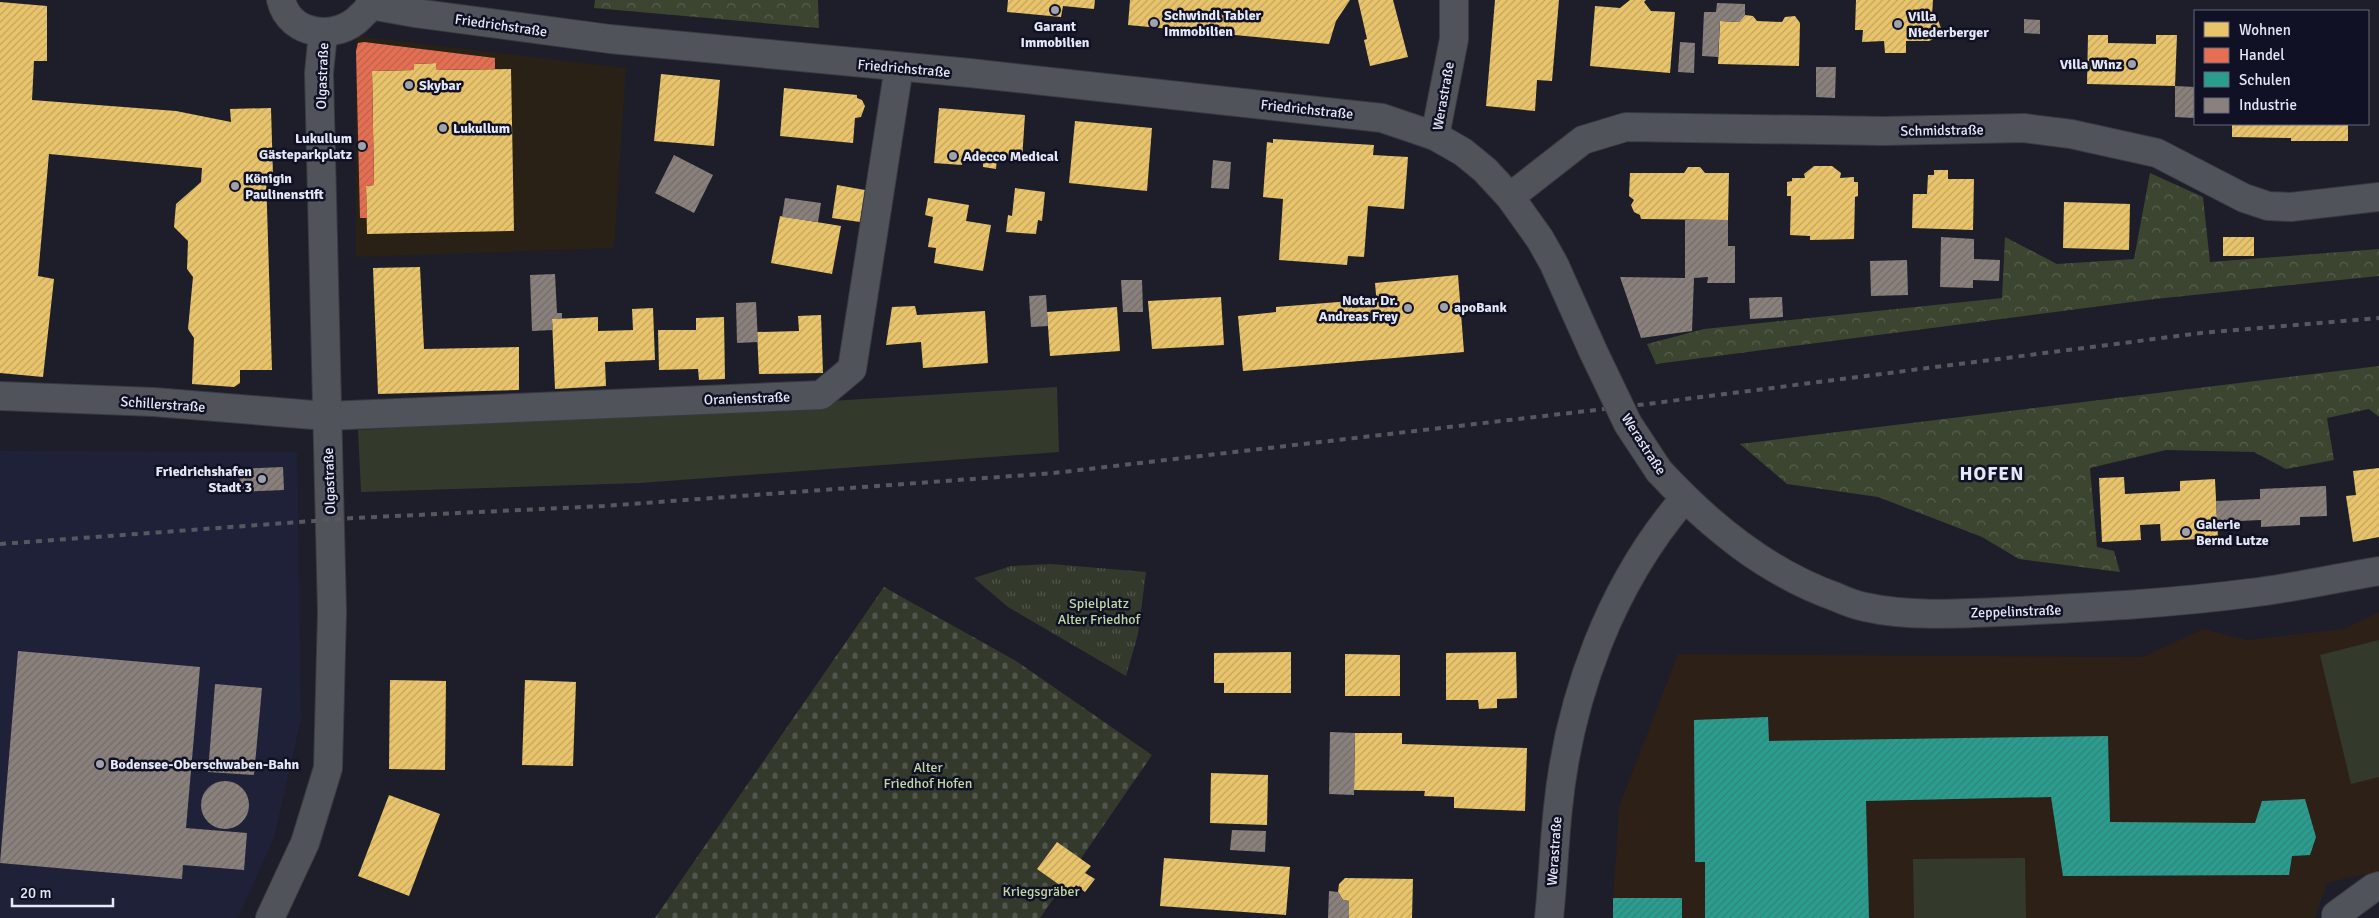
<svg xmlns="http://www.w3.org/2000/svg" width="2379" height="918" font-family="Signika,sans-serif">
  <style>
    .commercial { fill: #2a2116 }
    .education { fill: #2c2017 }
    .built { fill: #1f2139 }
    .green { fill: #333a2c }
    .forest { fill: url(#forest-crowns) }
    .cemetery { fill: url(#cemetery-stones) }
    .park { fill: url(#park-tufts) }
    .homes { fill: url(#homes-hatch) }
    .shops { fill: url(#shops-hatch) }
    .schools { fill: url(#schools-hatch) }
    .industry { fill: url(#industry-hatch) }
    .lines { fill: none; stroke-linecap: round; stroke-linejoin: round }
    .street-casing { stroke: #393a42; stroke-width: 30 }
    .secondary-casing { stroke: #393a42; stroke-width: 30 }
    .street { stroke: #51535b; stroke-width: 28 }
    .secondary { stroke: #51535b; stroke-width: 28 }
    .rail { stroke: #565860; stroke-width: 4; stroke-dasharray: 6 6; stroke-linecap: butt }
    .secondary-bridge-casing { stroke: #393a42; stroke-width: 30; stroke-linecap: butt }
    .secondary-bridge { stroke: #51535b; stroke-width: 28 }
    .poi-dot { fill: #9fa1ae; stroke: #101124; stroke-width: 2 }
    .labels { text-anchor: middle; stroke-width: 5; stroke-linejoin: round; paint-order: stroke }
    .poi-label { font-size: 14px; font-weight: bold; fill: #e5e8f6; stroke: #101124; text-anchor: start }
    .street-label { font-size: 14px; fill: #e5e8f6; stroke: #101124 }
    .park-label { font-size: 14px; fill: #c1d8a4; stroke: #101124 }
    .district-label { font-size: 19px; font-weight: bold; letter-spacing: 1px; fill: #e5e8f6; stroke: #101124 }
  </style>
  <defs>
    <pattern id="forest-crowns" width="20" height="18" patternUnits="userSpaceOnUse" patternTransform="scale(1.25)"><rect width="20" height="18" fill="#3b4530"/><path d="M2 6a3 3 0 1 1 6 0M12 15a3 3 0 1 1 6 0" fill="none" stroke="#57604f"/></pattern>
    <pattern id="cemetery-stones" width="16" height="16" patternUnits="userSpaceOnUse" patternTransform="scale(1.25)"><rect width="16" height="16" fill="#333a2c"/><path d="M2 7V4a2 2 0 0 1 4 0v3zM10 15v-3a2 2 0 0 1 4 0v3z" fill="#50564b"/></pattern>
    <pattern id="park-tufts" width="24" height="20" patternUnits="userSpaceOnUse" patternTransform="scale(1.25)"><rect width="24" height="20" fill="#333a2c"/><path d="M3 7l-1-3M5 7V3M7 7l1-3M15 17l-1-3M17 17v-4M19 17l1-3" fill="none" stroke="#50564b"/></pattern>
    <pattern id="homes-hatch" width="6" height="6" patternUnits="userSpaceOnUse" patternTransform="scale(1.25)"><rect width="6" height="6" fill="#e9c46a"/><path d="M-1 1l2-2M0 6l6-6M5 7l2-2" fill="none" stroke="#c0a462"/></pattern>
    <pattern id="shops-hatch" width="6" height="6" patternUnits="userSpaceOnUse" patternTransform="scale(1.25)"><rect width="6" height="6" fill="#e76f51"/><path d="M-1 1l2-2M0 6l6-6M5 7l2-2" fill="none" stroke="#b6634f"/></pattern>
    <pattern id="schools-hatch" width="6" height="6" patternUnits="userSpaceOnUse" patternTransform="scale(1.25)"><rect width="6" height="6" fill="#2a9d8f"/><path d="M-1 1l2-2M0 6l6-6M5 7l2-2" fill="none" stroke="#32837a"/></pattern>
    <pattern id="industry-hatch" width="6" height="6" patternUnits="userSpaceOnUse" patternTransform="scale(1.25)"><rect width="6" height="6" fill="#8a817c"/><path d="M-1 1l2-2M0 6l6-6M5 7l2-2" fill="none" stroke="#726c6a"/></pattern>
  </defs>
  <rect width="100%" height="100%" fill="#1d1e29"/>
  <path class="commercial" d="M356,36L626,68L614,248L356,257Z"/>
  <path class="education" d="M2379,612V871L2327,883L2315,918H1612L1619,807L1678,654L2143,657L2203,629L2247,640L2344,629Z"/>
  <path class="built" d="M0,451L297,452L301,719L274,838L238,918H0Z"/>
  <g class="green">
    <path d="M1057,387L1059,452L640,483L361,492L358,430Z"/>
    <path d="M2379,640V777L2351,784L2320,655Z"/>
    <path d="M2025,858L2026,918H1914L1913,859Z"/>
  </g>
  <g class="forest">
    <path d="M595,0H818L819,28L594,8Z"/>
    <path d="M2150,173L2203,197L2210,262L2379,249V276L2155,299L1656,364L1647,344L1704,329L2002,298L2005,237L2057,264L2134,259Z"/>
    <path d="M2379,366V417L2369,409L2327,418L2334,460L2286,469L2254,452L2166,450L2090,468L2097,547L2114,551L2120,572L2019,559L1982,537L1878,497L1787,484L1740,444Z"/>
  </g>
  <path class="cemetery" d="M884,587L1016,661L1152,755L1040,918H655Z"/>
  <path class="park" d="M1051,564L1146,572L1138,634L1126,676L1008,607L974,578L1011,566Z"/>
  <g class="homes">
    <path d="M1008,0H1095L1094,9L1063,6L1061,17L1007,12Z"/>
    <path d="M1130,0H1350L1336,21L1329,44L1128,25Z"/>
    <path d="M1358,0H1393L1408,57L1370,66L1364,40L1367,39Z"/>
    <path d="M1495,0H1559L1552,81L1537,80L1535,111L1486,106Z"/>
    <path d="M1630,0H1646L1644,2L1651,11L1675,12L1670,73L1590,66L1595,6L1620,8Z"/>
    <path d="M1856,0H1933L1932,16L1938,20L1941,28L1938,37L1929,41H1906V53H1885L1884,41L1862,42L1863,30H1855Z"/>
    <path d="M0,2L47,6V61H34L32,100L176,111L231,122L230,109L271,108L273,175H266L272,370H240V383L234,387L192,384L194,338L188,329L193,277L187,269L188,241L174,227L176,204L201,182L202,168L49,154L38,276L54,279L43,377L0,373Z"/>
    <path d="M1745,15L1753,16L1757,21L1782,22L1785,17L1795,16L1800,23L1799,66L1718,64L1720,21L1739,22Z"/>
    <path d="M2088,35H2108V43L2156,44V35H2177L2175,86L2087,84Z"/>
    <path d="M436,63V70L511,69L514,231L367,234L366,186L374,185L372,71L414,70V64Z"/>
    <path d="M661,74L720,80L714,146L654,141Z"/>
    <path d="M784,88L857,95V98L862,100L865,106L861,117L855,118L853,143L780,136Z"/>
    <path d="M939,108L1025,115L1022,160L997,158L996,169L983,167V160L963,158L962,165L934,163Z"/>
    <path d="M1075,121L1152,128L1147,191L1069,183Z"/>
    <path d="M2232,124H2348V141H2291V138L2232,137Z"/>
    <path d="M1273,139L1374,145L1373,155L1408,157L1404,209L1368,206L1364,257L1348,256L1347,265L1279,260L1283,199L1263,197L1267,142L1273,143Z"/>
    <path d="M1814,166H1832L1841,173L1840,178L1854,177V182H1858V196L1855,197L1854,239L1810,240V236L1790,235L1791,196H1787V182L1792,181V178H1805L1804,174Z"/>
    <path d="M1688,167H1700L1705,173H1729L1728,220L1641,219L1640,215L1634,212L1631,205L1634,200L1629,196L1630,173H1684Z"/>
    <path d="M1934,170H1948V179H1974L1973,230L1912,228L1913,194H1927L1928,175H1934Z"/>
    <path d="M837,185L865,190L860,222L832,218Z"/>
    <path d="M1015,188L1045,192L1042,221L1038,220L1036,234L1006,232L1008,215L1012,216Z"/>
    <path d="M928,198L969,205L966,221L991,225L983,271L934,263L936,248L928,247L933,217L925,215Z"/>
    <path d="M2064,202L2130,204L2129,250L2063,248Z"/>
    <path d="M780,216L841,226L832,274L771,263Z"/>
    <rect x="2223" y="237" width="31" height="19"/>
    <path d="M420,267L424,349L519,347V390L378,394L373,268Z"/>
    <path d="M1458,275L1464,352L1243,371L1238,316L1276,312V307L1351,301L1352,308L1377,306L1375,283Z"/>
    <path d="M1221,297L1224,345L1152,349L1148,301Z"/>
    <path d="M915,306L917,315L985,311L988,363L923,368L921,342L886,345L892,307Z"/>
    <path d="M1117,307L1120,351L1050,356L1047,312Z"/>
    <path d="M653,308L655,360L605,362L606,386L555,389L552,319L598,317V331L633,330L632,309Z"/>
    <path d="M821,315L823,373L759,374L757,332L799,331L798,316Z"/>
    <path d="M724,317L725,379L699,380L698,369L659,370L658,330H696V318Z"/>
    <path d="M2379,468V537L2353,542L2346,496L2356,495L2353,471Z"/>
    <path d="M2124,477L2125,494L2180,491V481L2215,479L2218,538L2161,541L2160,524L2140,525L2141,540L2102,542L2099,478Z"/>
    <path d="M1291,652V693H1224V683H1214V653Z"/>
    <path d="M1516,652L1517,698L1497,699V708L1479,709L1478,700H1446V653Z"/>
    <path d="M1345,654L1400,655V696H1345Z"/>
    <path d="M390,680L446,681L445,770L389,769Z"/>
    <path d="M525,680L576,682L573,766L522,765Z"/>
    <path d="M1355,733H1402V744L1527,748L1525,811L1454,808V797L1424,796L1425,791L1354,790Z"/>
    <path d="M1211,773L1268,775L1267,825L1210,823Z"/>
    <path d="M389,795L440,814L409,896L358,876Z"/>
    <path d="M1057,842L1091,866L1085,873L1095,879L1085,892L1076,885L1071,893L1037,869Z"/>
    <path d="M1164,858L1290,867L1286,915L1160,906Z"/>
    <path d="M1345,878L1413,879L1412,918H1349V901L1343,900L1338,892L1339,884Z"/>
  </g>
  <path class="shops" d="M364,42L495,58V69L436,70V63L414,64V70L372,71L374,185L366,186L367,218H360L356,51L358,43Z"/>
  <g class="schools">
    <path d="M1768,717L1769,741L2108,736L2110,822L2255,823L2262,801L2305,799L2316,837L2310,855L2292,856L2289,875L2063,876L2051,797L1866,801L1869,918H1705V862H1695L1694,720Z"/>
    <rect x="1613" y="898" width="69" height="20"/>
  </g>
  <g class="industry">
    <path d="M1717,3L1745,4V15L1739,22L1720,21L1718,57L1702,56L1704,12H1716Z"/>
    <path d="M2024,19L2040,20V34L2024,33Z"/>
    <path d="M1680,42L1695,43L1694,73L1678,72Z"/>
    <path d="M1816,67H1836L1835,98L1816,97Z"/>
    <path d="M2175,86L2195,87V118L2175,117Z"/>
    <path d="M674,155L713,175L694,213L655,193Z"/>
    <path d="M1213,160L1231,162L1229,189L1211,188Z"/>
    <path d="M785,198L821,203L818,222L782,217Z"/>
    <path d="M1685,220H1728V246H1735V283H1707L1708,277L1694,278L1692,331L1641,338L1620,277L1685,278Z"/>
    <path d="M1941,237L1974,239V259L2000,260L1999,281L1973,280V288L1940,287Z"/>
    <path d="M1907,260L1908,295L1871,296L1870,261Z"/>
    <path d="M555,274L557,313H562V319H552L553,330L532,331L530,275Z"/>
    <path d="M1121,280H1142L1143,312H1123Z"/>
    <path d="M1046,295L1048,326L1031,327L1029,296Z"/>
    <path d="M1782,297L1783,317L1750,319L1749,298Z"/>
    <path d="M756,302L758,342L737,343L736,303Z"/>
    <path d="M283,467L284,490L240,492L239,469Z"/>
    <path d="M2326,486L2327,516L2300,517V525L2261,527V520L2217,522L2216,501L2260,499V489Z"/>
    <path d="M18,651L200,667L186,828L247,833L244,870L183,865L182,879L0,863Z"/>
    <path d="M215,684L262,688L254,775L208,772Z"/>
    <path d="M1330,732L1355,733L1354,795L1329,794Z"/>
    <circle cx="225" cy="805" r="24"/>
    <path d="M1232,830L1266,831L1265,852L1230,850Z"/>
    <path d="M1329,891L1338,892L1343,900L1349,901V918H1328Z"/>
  </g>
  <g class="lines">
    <defs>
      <g id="street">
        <path d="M1435,136L1454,39V0"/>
        <path d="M1510,197L1583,140L1626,127L1883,131L2024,128L2071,134L2157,153L2244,198L2268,206L2291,207L2379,197"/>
        <path d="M0,396L154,402L326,416L821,395L852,369L899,67"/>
        <path d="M270,918L305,843L328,768L332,612L319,73L323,33"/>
        <path d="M2336,918V915L2373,888L2379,886"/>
      </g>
      <g id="secondary">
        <path d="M281,0C290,37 338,41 361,16C366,12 370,7 371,0"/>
        <path d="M370,5L415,13L610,39L970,73L1382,118L1435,136L1463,152L1485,170L1510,197L1540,239L1554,264L1593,351"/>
        <path d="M1659,471C1709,525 1766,572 1836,597C1845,601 1855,605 1865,607C1914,618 1969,613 2019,611C2096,607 2174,603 2250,593C2293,588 2336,578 2379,571"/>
        <path d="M1549,918C1553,881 1554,844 1558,808C1569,697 1611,584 1684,499"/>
      </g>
    </defs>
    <use href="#street" class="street-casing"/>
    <use href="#secondary" class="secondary-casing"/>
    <use href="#street" class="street"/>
    <use href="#secondary" class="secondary"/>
    <path class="rail" d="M0,544L354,518L604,506L1054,473L1647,404L2201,333L2379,318"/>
    <defs>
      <path id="secondary-bridge" d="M1593,351L1628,424L1659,471"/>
    </defs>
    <use href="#secondary-bridge" class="secondary-bridge-casing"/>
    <use href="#secondary-bridge" class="secondary-bridge"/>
  </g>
  <g class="poi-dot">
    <circle cx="1055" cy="10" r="5"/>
    <circle cx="1154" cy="23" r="5"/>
    <circle cx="1898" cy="24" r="5"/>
    <circle cx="2132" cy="64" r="5"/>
    <circle cx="409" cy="85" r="5"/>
    <circle cx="443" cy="128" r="5"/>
    <circle cx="362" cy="146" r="5"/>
    <circle cx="953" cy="156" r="5"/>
    <circle cx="235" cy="186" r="5"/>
    <circle cx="1444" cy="307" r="5"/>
    <circle cx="1408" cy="308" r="5"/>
    <circle cx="262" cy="479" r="5"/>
    <circle cx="2186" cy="532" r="5"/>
    <circle cx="100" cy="764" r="5"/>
  </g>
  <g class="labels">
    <g class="poi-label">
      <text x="1164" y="20">Schwindl Tabler<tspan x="1164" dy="16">Immobilien</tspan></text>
      <text x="1908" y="21">Villa<tspan x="1908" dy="16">Niederberger</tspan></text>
      <text x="1055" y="31" text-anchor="middle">Garant<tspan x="1055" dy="16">Immobilien</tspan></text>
      <text x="2122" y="69" text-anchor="end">Villa Winz</text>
      <text x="419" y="90">Skybar</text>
      <text x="453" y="133">Lukullum</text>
      <text x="352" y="143" text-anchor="end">Lukullum<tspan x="352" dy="16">Gästeparkplatz</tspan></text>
      <text x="963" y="161">Adecco Medical</text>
      <text x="245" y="183">Königin<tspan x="245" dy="16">Paulinenstift</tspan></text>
      <text x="1398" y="305" text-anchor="end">Notar Dr.<tspan x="1398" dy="16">Andreas Frey</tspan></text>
      <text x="1454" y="312">apoBank</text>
      <text x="252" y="476" text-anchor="end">Friedrichshafen<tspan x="252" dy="16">Stadt 3</tspan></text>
      <text x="2196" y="529">Galerie<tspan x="2196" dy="16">Bernd Lutze</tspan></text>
      <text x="110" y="769">Bodensee-Oberschwaben-Bahn</text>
    </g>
    <g class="street-label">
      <text transform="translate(501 25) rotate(8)" y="5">Friedrichstraße</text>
      <text transform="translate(904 68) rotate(5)" y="5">Friedrichstraße</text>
      <text transform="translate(322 76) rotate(-88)" y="5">Olgastraße</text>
      <text transform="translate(1443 96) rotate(-80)" y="5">Werastraße</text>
      <text transform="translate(1307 109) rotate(6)" y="5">Friedrichstraße</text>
      <text transform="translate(1942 130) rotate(-1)" y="5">Schmidstraße</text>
      <text transform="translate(747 398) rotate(-2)" y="5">Oranienstraße</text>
      <text transform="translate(163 404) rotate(4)" y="5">Schillerstraße</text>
      <text transform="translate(1644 444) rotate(57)" y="5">Werastraße</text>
      <text transform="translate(329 481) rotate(-92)" y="5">Olgastraße</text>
      <text transform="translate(2016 611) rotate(-2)" y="5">Zeppelinstraße</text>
      <text transform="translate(1554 851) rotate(-86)" y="5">Werastraße</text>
    </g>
    <g class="park-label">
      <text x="1099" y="608">Spielplatz<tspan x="1099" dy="16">Alter Friedhof</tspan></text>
      <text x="928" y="772">Alter<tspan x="928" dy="16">Friedhof Hofen</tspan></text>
      <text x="1041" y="896">Kriegsgräber</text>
    </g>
    <g class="district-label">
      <text x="1992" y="480">HOFEN</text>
    </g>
  </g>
  <rect x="2194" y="10" width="175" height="115" fill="#101124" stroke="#656778"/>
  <rect x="2204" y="22" width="25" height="15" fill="#e9c46a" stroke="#656778"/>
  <text x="2239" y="35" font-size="15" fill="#e5e8f6">Wohnen</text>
  <rect x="2204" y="48" width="25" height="15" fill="#e76f51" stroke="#656778"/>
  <text x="2239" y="60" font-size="15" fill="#e5e8f6">Handel</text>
  <rect x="2204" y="72" width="25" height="15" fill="#2a9d8f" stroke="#656778"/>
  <text x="2239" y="85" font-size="15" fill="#e5e8f6">Schulen</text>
  <rect x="2204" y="98" width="25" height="15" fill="#8a817c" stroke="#656778"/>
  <text x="2239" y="110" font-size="15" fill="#e5e8f6">Industrie</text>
  <path d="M12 898v8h101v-8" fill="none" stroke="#e5e8f6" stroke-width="2.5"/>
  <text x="20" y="898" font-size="15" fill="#e5e8f6" stroke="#101124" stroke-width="4" paint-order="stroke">20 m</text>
</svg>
